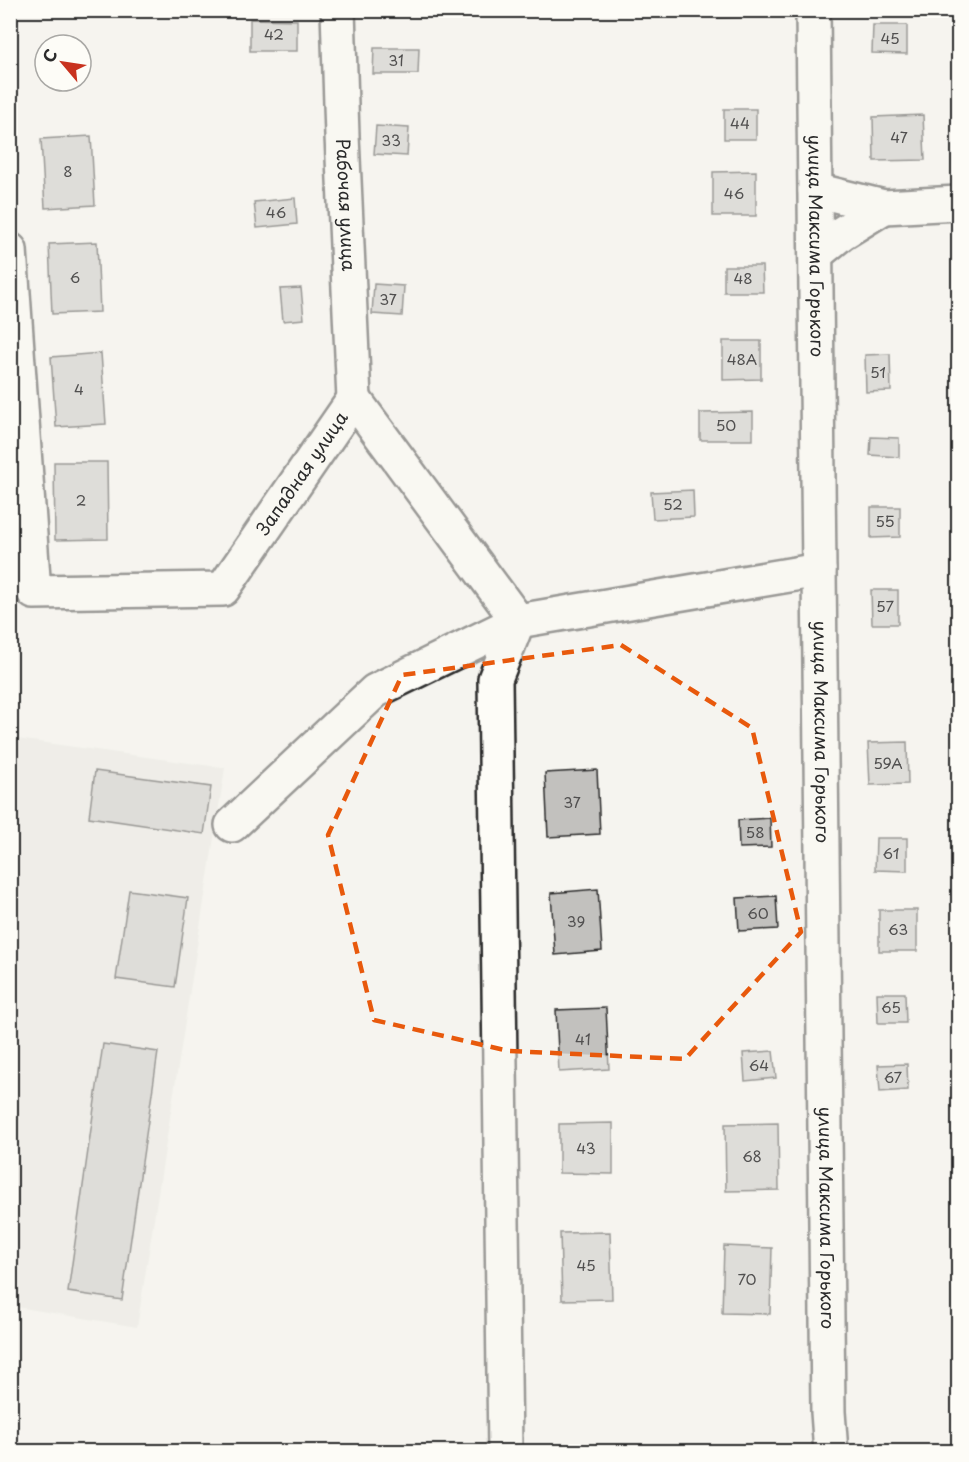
<svg xmlns="http://www.w3.org/2000/svg" width="969" height="1462" font-family="'Playpen Sans',sans-serif">
  <style>
    .built { fill: #e6e5e0 }
    .building { fill: #c2c1be; stroke: #2b2b2b; stroke-width: 1.5 }
    .lines { fill: none; stroke-linecap: round; stroke-linejoin: round }
    .minor-casing { stroke: #2b2b2b; stroke-width: 38 }
    .minor { stroke: #fdfcf7; stroke-width: 33 }
    .marked { fill: none; stroke: #e8590c; stroke-width: 4.5; stroke-dasharray: 12 8; stroke-linejoin: round }
    .labels { text-anchor: middle; stroke-width: 4.5; stroke-linejoin: round; paint-order: stroke }
    .number-label { font-size: 15px; fill: #515050 }
    .street-label { font-size: 18px; fill: #2b2b2b; stroke: #fdfcf7 }
  </style>
  <rect width="100%" height="100%" fill="#f5f4ef"/>
  <filter id="ink" filterUnits="userSpaceOnUse"><feTurbulence type="fractalNoise" baseFrequency=".0167" numOctaves="2"/><feDisplacementMap in="SourceGraphic" scale="12" xChannelSelector="R" yChannelSelector="G"/><feConvolveMatrix kernelMatrix="1 2 1 2 8 2 1 2 1" color-interpolation-filters="sRGB"/></filter>
  <g filter="url(#ink)">
    <path class="built" d="M10,738L225,768L137,1327L11,1306Z"/>
    <g class="building">
      <path d="M375,10H415V15L375,16Z"/>
      <path d="M717,10H752V17L717,18Z"/>
      <path d="M250,19L297,20V51H250Z"/>
      <path d="M873,25H907V54L872,53Z"/>
      <path d="M374,48H419L418,74H373Z"/>
      <rect x="724" y="109" width="32" height="30"/>
      <path d="M923,115L925,160L874,161L873,117Z"/>
      <path d="M376,126L409,128L407,156L374,154Z"/>
      <path d="M91,136L95,205L45,208L41,139Z"/>
      <path d="M756,171V216H713V172Z"/>
      <path d="M295,198L297,224L257,228L254,202Z"/>
      <path d="M97,242L100,312L52,314L49,244Z"/>
      <path d="M724,266H762L763,292H724Z"/>
      <path d="M374,284L404,286L402,316L372,314Z"/>
      <path d="M301,288L304,319L283,321L280,289Z"/>
      <path d="M723,341H761V379L723,380Z"/>
      <path d="M101,353L106,424L56,427L51,357Z"/>
      <path d="M890,354L891,391L866,392L865,355Z"/>
      <path d="M753,412V440H700V413Z"/>
      <path d="M871,437L899,438V457L870,455Z"/>
      <path d="M54,462H107L108,539L55,540Z"/>
      <path d="M693,490L694,517L653,519L651,492Z"/>
      <path d="M871,507H900V537L871,538Z"/>
      <path d="M871,590H898V624H872Z"/>
      <path d="M907,742L908,784L870,785L868,743Z"/>
      <path d="M597,770L600,834L548,837L545,773Z"/>
      <path d="M95,771L211,787L204,834L89,817Z"/>
      <path d="M770,818L771,847L739,848L738,820Z"/>
      <path d="M876,838H907V871L875,870Z"/>
      <path d="M598,889L602,951L555,955L551,893Z"/>
      <path d="M129,890L188,898L175,987L116,979Z"/>
      <path d="M776,896L778,929L739,931L737,898Z"/>
      <rect x="879" y="910" width="38" height="41"/>
      <path d="M877,993H905L906,1023H878Z"/>
      <path d="M606,1008L609,1069L559,1072L556,1010Z"/>
      <path d="M103,1044L158,1052L122,1300L68,1292Z"/>
      <path d="M773,1051L776,1078L745,1081L743,1053Z"/>
      <path d="M907,1064L908,1090L880,1092L878,1065Z"/>
      <path d="M613,1123V1174L559,1173V1124Z"/>
      <path d="M778,1123L779,1190L726,1191L725,1124Z"/>
      <path d="M610,1232L612,1299L562,1300L560,1233Z"/>
      <path d="M724,1246L772,1248L770,1314L722,1313Z"/>
    </g>
    <g class="lines">
      <defs>
        <g id="minor">
          <path id="s1" d="M338,10L342,136L354,399"/>
          <path id="s2" d="M813,10L828,1412L831,1452"/>
          <path d="M815,190L884,207L958,203"/>
          <path id="s3" d="M10,250L34,592L223,589L354,399L518,621L819,570"/>
          <path d="M816,254L842,233L884,207"/>
          <path d="M232,825L375,691L518,621L495,679L505,1452"/>
        </g>
      </defs>
      <use href="#minor" class="minor-casing"/>
      <use href="#minor" class="minor"/>
    </g>
  </g>
  <path d="M0 0H969V1462H0ZM621,645L752,728L801,932L685,1059L509,1051L374,1020L328,835L402,675Z" fill="#f5f4ef" fill-opacity=".55" fill-rule="evenodd"/>
  <path class="marked" d="M621,645L752,728L801,932L685,1059L509,1051L374,1020L328,835L402,675Z"/>
  <g class="labels">
    <g class="number-label">
      <text x="274" y="40">42</text>
      <text x="890" y="44">45</text>
      <text x="396" y="66">31</text>
      <text x="740" y="129">44</text>
      <text x="899" y="143">47</text>
      <text x="391" y="146">33</text>
      <text x="68" y="177">8</text>
      <text x="734" y="199">46</text>
      <text x="276" y="218">46</text>
      <text x="75" y="283">6</text>
      <text x="743" y="284">48</text>
      <text x="388" y="305">37</text>
      <text x="742" y="365">48А</text>
      <text x="878" y="378">51</text>
      <text x="79" y="395">4</text>
      <text x="726" y="431">50</text>
      <text x="81" y="506">2</text>
      <text x="673" y="510">52</text>
      <text x="885" y="527">55</text>
      <text x="885" y="612">57</text>
      <text x="888" y="769">59А</text>
      <text x="572" y="808">37</text>
      <text x="755" y="838">58</text>
      <text x="891" y="859">61</text>
      <text x="758" y="919">60</text>
      <text x="576" y="927">39</text>
      <text x="898" y="935">63</text>
      <text x="891" y="1013">65</text>
      <text x="583" y="1045">41</text>
      <text x="759" y="1071">64</text>
      <text x="893" y="1083">67</text>
      <text x="586" y="1154">43</text>
      <text x="752" y="1162">68</text>
      <text x="586" y="1271">45</text>
      <text x="747" y="1285">70</text>
    </g>
    <g class="street-label">
      <text dy="6" stroke="none"><textPath href="#s1" startOffset="195">Рабочая улица</textPath></text>
      <text dy="6" stroke="none"><textPath href="#s2" startOffset="236">улица Максима Горького</textPath></text>
      <text dy="6" stroke="none"><textPath href="#s3" startOffset="672">Западная улица</textPath></text>
      <text dy="6" stroke="none"><textPath href="#s2" startOffset="722">улица Максима Горького</textPath></text>
      <text dy="6" stroke="none"><textPath href="#s2" startOffset="1208">улица Максима Горького</textPath></text>
    </g>
  </g>
  <rect width="969" height="1462" fill="none" stroke="#fdfcf7" stroke-width="36"/>
  <rect x="18" y="18" width="933" height="1426" fill="none" stroke="#2b2b2b" stroke-width="2" filter="url(#ink)"/>
  <g transform="translate(63 63) rotate(299)"><circle r="28" fill="#fdfcf7" stroke="#a9a8a5" stroke-width="1.5"/>
  <path d="M0-4.5L10 22L0 15L-10 22Z" fill="#c8321e"/>
  <text y="-9" font-size="16" font-weight="bold" text-anchor="middle" fill="#2b2b2b">С</text>
  </g>
</svg>
